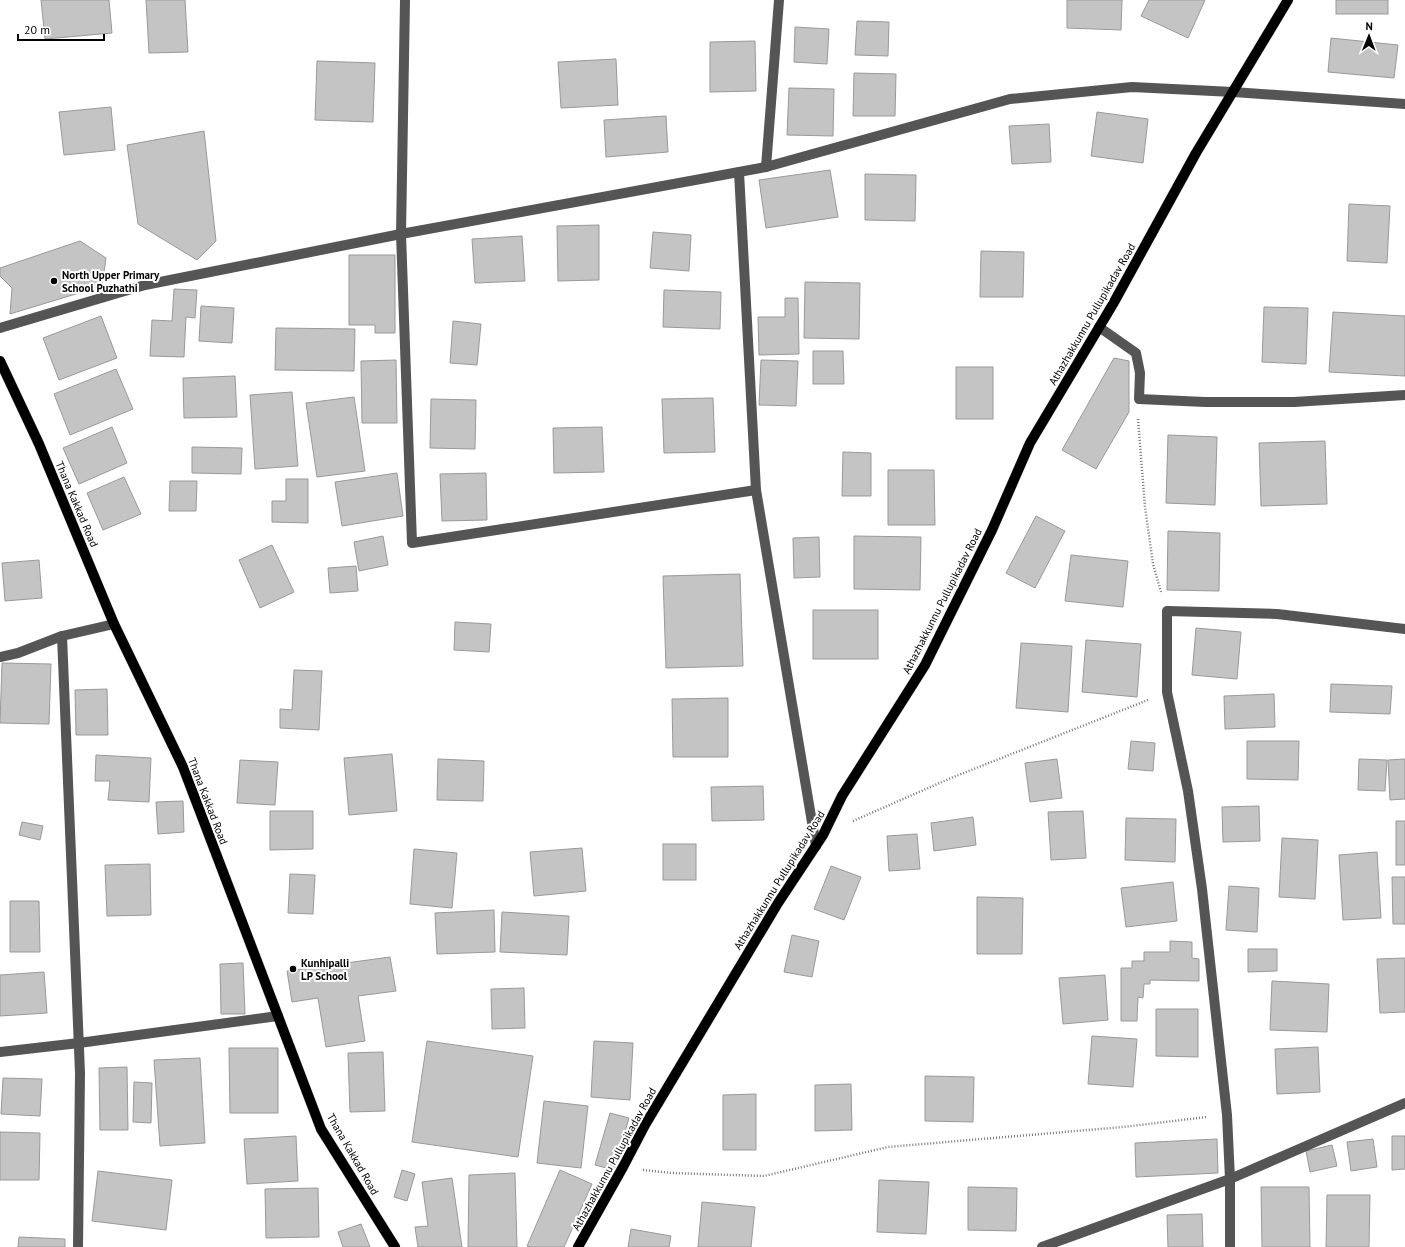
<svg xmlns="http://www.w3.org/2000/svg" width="1405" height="1247" font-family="'PT Sans',sans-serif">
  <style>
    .building { fill: #c4c4c4; stroke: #999 }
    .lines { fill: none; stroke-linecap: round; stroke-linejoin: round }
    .major-casing { stroke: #dbdbdb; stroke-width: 11 }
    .path { stroke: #777; stroke-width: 2.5; stroke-dasharray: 1 2; stroke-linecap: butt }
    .minor { stroke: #555; stroke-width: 10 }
    .major { stroke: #000; stroke-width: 10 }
    .poi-dot { fill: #000; stroke: #fff; stroke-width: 1.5 }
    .labels { text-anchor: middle; stroke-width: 4; stroke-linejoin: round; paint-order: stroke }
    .poi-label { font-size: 11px; font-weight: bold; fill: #000; stroke: #fff; text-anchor: start }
    .street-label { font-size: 11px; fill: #000; stroke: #fff }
  </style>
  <rect width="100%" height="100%" fill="#fff"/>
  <g class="building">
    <path d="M41,0H109L112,33L45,39Z"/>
    <path d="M146,0H185L188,52L149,53Z"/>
    <path d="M1067,0H1122L1121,30L1067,28Z"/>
    <path d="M1149,0H1205L1188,38L1141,16Z"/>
    <rect x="1336" y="0" width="52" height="14"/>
    <path d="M857,21L889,22L888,56L855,55Z"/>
    <path d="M795,27L829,29L827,64L794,62Z"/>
    <path d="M1331,38L1398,45L1394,78L1328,72Z"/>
    <path d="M755,41L756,91L710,92V42Z"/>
    <path d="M616,59L618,105L561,108L558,62Z"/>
    <path d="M317,61L375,63L373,122L315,120Z"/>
    <path d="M854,73L896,74L895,116H853Z"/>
    <path d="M789,88L834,89L833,136L787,135Z"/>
    <path d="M111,107L115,150L64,155L59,112Z"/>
    <path d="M1097,112L1148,119L1143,163L1091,156Z"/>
    <path d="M666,116L668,152L606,157L604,120Z"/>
    <path d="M1049,124L1051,162L1012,164L1009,126Z"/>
    <path d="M204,131L216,241L197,260L138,224L127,145Z"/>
    <path d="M830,170L838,217L766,228L759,180Z"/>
    <path d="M865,174L916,175L915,221L865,220Z"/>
    <path d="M1349,204L1390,206L1387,263L1347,261Z"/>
    <path d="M599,225V280L558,281L557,226Z"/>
    <path d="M653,232L691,235L689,271L650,268Z"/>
    <path d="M522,236L525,281L475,283L472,239Z"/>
    <path d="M80,241L106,258L102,286L10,314L12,288L0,276V268Z"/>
    <path d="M981,251L1024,252L1023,297H980Z"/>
    <path d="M349,255H395V333H375V325H349Z"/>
    <path d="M805,282L860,283L859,339L804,338Z"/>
    <path d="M174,289L197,290L195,318L186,317L184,357L150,356L152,320L172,321Z"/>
    <path d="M664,290L721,292L720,329L663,327Z"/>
    <path d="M785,298H798L799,354L759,355L758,317H785Z"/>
    <path d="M201,306L234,308L232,343L199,341Z"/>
    <path d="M1264,307L1308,308L1306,364L1262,362Z"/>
    <path d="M1333,312L1405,316V376L1329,372Z"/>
    <path d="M101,316L117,358L59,380L43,338Z"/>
    <path d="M453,321L481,324L477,365L450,363Z"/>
    <path d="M276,328L355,329L354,371L275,370Z"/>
    <path d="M813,351H843L844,384H813Z"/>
    <path d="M1114,358L1129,361V412L1096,469L1062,450Z"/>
    <path d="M396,360L397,423H362L361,361Z"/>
    <path d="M761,360L798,361L796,406L759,405Z"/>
    <rect x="956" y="367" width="37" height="52"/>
    <path d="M116,369L133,409L70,435L54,394Z"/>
    <path d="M235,376L237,417L184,418L183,378Z"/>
    <path d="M292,392L298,466L255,469L250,395Z"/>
    <path d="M354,397L365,471L317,477L306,403Z"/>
    <path d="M713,398L715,452L664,453L662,399Z"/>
    <path d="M431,399L476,400L475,449L430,448Z"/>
    <path d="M112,427L127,463L79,484L63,448Z"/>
    <path d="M602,427L604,472L554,473L553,428Z"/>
    <path d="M1168,435L1217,437L1215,505L1166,503Z"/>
    <path d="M1325,441L1327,504L1261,506L1259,443Z"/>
    <path d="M192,447L242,448L241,474L192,473Z"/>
    <path d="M843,452L871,453V496H842Z"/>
    <path d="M888,470H934L935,525H888Z"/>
    <path d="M397,473L403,516L342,526L335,482Z"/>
    <path d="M486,473L487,520L442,521L440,474Z"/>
    <path d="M124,477L141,514L103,530L87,493Z"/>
    <path d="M286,479H308V523L272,522V501H286Z"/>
    <path d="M170,481H197L196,511H169Z"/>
    <path d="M1036,516L1065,531L1035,588L1006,573Z"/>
    <path d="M1168,531L1220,533L1219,591L1167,590Z"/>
    <path d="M383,536L388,565L359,571L354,542Z"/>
    <path d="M854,536L921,537L920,590L854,589Z"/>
    <path d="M819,537L820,577L794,578L793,538Z"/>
    <path d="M272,545L294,592L260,608L239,560Z"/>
    <path d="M1071,555L1128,561L1123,607L1065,601Z"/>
    <path d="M39,560L42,598L5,601L2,563Z"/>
    <path d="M356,566L358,591L330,593L328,568Z"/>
    <path d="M740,574L743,666L666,668L663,576Z"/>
    <rect x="813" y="610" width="65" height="49"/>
    <path d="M455,622L491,624L489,652L454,650Z"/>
    <path d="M1196,628L1241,632L1237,679L1192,675Z"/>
    <path d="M1086,640L1141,644L1137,697L1082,692Z"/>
    <path d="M1021,643L1072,646L1068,712L1016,708Z"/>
    <path d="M2,663L51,664L49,724L0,723Z"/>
    <path d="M294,670L322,671L319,730L280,728V709L292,710Z"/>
    <path d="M1331,684L1392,686L1390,714L1330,712Z"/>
    <path d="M107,689L108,735H76L75,690Z"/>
    <path d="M1274,694L1275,727L1225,729L1224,696Z"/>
    <path d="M728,698V757H673L672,699Z"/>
    <path d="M1131,741L1155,743L1153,771L1128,769Z"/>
    <path d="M1247,741H1299L1298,780L1247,779Z"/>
    <path d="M392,754L397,811L349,815L344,758Z"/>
    <path d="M96,755L151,758L149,802L108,800L110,781H95Z"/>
    <path d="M438,759L484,761L483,801L437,800Z"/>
    <path d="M1057,759L1062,798L1030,802L1025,763Z"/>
    <path d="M1359,759L1387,760L1385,791L1358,790Z"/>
    <path d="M1405,759V799L1390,800L1388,760Z"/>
    <path d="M240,760L278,762L275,805L237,803Z"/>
    <path d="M763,786L764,820L712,821L711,787Z"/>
    <path d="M183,801L184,832L158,834L156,802Z"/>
    <path d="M1259,806L1260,841L1223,842L1222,807Z"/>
    <path d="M270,811H313V849L270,850Z"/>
    <path d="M1083,811L1086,858L1051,860L1048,812Z"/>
    <path d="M973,817L976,845L934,851L931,823Z"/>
    <path d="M1126,818L1176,819L1175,862L1125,860Z"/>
    <rect x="1396" y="821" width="9" height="44"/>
    <path d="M22,822L43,826L40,840L19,835Z"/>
    <path d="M917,834L920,869L889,871L887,836Z"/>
    <path d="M1282,838L1318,840L1315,899L1279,897Z"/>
    <rect x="663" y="844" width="33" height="36"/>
    <path d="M582,848L586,891L534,896L530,852Z"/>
    <path d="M414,849L457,853L452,908L410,904Z"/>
    <path d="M1377,852L1381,918L1343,920L1339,855Z"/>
    <path d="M150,864L151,915L107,916L105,865Z"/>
    <path d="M831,866L861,877L844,920L814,909Z"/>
    <path d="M290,874L315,875L313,914L288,913Z"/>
    <path d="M1392,877H1405V924H1393Z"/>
    <path d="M1173,882L1177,921L1126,927L1121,888Z"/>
    <path d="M1229,886L1259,888L1257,932L1226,930Z"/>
    <path d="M977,897L1023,898L1022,954H977Z"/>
    <path d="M10,901H39L40,952H10Z"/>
    <path d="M494,910L495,952L437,954L435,913Z"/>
    <path d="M502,912L569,916L567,955L500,952Z"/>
    <path d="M792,935L819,941L812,977L784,972Z"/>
    <path d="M1170,941L1192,942V958L1199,959V981L1150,980V984H1144L1143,998L1138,997L1137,1021H1121V968H1132V961H1144V952H1170Z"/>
    <path d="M1248,949H1277V971L1248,972Z"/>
    <path d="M390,957L396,991L358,996L365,1041L326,1047L318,998L292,1002L287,971Z"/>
    <path d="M1405,958V1012L1380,1013L1377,959Z"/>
    <path d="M243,963L245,1014H221L220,964Z"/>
    <path d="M44,972L47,1013L0,1016V975Z"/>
    <path d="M1105,975L1108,1020L1063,1024L1059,978Z"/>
    <path d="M1272,981L1329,984L1327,1032L1270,1030Z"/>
    <path d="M524,988L525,1028L492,1029L491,989Z"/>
    <path d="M1156,1009H1198V1057L1156,1056Z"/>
    <path d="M1092,1036L1137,1039L1133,1087L1088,1084Z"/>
    <path d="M427,1041L533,1056L518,1157L412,1142Z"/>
    <path d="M594,1041L633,1043L630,1100L591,1097Z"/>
    <path d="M1318,1047L1320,1092L1277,1094L1275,1049Z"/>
    <path d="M229,1048H278V1113H230Z"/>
    <path d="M383,1052L385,1111L350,1112L348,1053Z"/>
    <path d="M200,1058L205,1143L160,1146L154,1060Z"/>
    <path d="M127,1067L128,1130H100L99,1068Z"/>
    <path d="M925,1076L974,1077L973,1122L925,1121Z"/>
    <path d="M3,1078L42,1079L40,1116L1,1114Z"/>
    <path d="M134,1082L152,1083L151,1123L133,1122Z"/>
    <path d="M851,1084L852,1130L815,1131V1085Z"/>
    <path d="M756,1094V1150H723V1095Z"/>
    <path d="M544,1101L588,1106L581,1168L537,1163Z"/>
    <path d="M610,1113L629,1118L614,1170L595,1165Z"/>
    <path d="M0,1132L40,1133L39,1180H0Z"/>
    <path d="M296,1136L298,1181L247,1184L244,1139Z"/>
    <path d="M1392,1136H1405V1169L1392,1170Z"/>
    <path d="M1217,1139L1218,1173L1136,1177L1135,1143Z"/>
    <path d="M1373,1139L1377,1167L1351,1171L1347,1142Z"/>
    <path d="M1332,1145L1337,1166L1310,1172L1306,1151Z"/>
    <path d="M402,1170L415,1174L407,1201L394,1197Z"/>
    <path d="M560,1170L592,1184L564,1247H530L527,1246Z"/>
    <path d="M98,1171L172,1180L166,1230L92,1221Z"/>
    <path d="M515,1173L517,1247H468L469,1175Z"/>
    <path d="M452,1178L462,1247H418L415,1227L428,1226L422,1182Z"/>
    <path d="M879,1180L929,1182L926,1234L877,1232Z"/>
    <path d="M968,1187L1017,1188L1016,1231L968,1230Z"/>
    <path d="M1261,1187H1309L1310,1247H1262Z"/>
    <path d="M318,1188L319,1237L266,1238L265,1189Z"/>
    <path d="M1327,1195H1370L1369,1247H1326Z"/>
    <path d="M702,1202L755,1207L751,1247H698Z"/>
    <path d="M1202,1214L1203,1247H1168L1167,1215Z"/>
    <path d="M361,1224L370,1247H343L338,1232Z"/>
    <path d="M631,1229L671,1236L669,1247H628Z"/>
    <path d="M19,1237L65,1239V1247H18Z"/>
  </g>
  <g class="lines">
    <defs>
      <g id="major">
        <path d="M0,361L39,444L114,624L183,767L321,1129L395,1247"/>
        <path d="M578,1247L623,1167L645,1125L778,903L823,835L842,796L925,665L992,530L1030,443L1113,304L1196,153L1288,0"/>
      </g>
    </defs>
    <use href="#major" class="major-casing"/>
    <g class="path">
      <path d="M1138,419L1145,507L1153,564L1161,592"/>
      <path d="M853,821L951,778L1148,700"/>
      <path d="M643,1170L672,1173L764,1176L888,1147L1123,1127L1207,1117"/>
    </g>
    <g class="minor">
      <path d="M405,0L401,234L412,543L756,490L739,172"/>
      <path d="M766,167L779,0"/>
      <path d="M1099,327L1136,353L1140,373L1139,399L1205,402H1294L1405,395"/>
      <path d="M0,328L145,285L401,234L766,167L1010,99L1132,87L1233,92L1405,104"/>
      <path d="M756,490L816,846"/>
      <path d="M0,657L18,653L62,636"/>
      <path d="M0,1052L79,1043L278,1016"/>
      <path d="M78,1247L80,1073L62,636L114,624"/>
      <path d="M1042,1247L1230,1179L1405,1103"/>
      <path d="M1230,1247V1179L1227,1115L1202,889L1188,791L1167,692V611L1277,614L1405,629"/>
    </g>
    <use href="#major" class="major"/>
  </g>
  <g class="poi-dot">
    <circle cx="54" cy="281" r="4"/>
    <circle cx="293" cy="969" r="4"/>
  </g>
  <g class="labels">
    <g class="poi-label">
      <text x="62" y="279">North Upper Primary<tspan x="62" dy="13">School Puzhathi</tspan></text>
      <text x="301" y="967">Kunhipalli<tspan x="301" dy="13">LP School</tspan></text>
    </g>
    <g class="street-label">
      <text transform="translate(1092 314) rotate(-60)" y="4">Athazhakkunnu Pullupikadav Road</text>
      <text transform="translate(77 504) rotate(67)" y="4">Thana Kakkad Road</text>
      <text transform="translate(942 601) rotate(-63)" y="4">Athazhakkunnu Pullupikadav Road</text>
      <text transform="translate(208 801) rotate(69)" y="4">Thana Kakkad Road</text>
      <text transform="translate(779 880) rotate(-58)" y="4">Athazhakkunnu Pullupikadav Road</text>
      <text transform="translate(353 1154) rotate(60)" y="4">Thana Kakkad Road</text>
      <text transform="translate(614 1159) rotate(-61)" y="4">Athazhakkunnu Pullupikadav Road</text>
    </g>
  </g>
  <g transform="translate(1369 36) rotate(1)" stroke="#ffffff" stroke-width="3" paint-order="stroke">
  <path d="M0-3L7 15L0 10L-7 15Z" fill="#000000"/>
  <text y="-6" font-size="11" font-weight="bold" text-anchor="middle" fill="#000000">N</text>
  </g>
  <path d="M18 34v6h86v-6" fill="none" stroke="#000000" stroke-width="2"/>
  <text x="24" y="34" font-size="12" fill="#000000" stroke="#ffffff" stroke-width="3" paint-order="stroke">20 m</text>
</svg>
